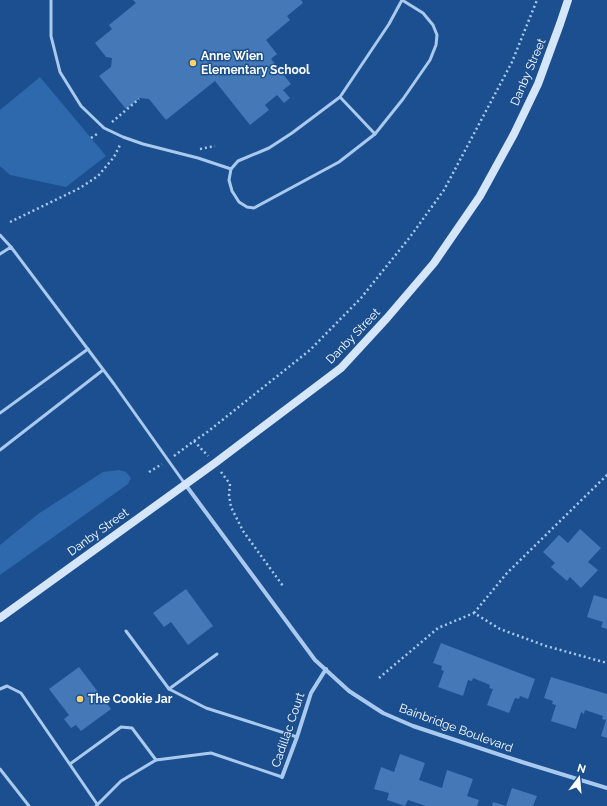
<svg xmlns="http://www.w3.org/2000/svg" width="607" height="806" font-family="Raleway,sans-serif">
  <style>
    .green { fill: #2e69ad }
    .building { fill: #4478b7 }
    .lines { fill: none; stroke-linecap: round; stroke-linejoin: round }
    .path { stroke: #a9c9ee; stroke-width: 2.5; stroke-dasharray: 2 3; stroke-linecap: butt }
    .lane { stroke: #a9c9ee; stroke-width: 3 }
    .street { stroke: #a9c9ee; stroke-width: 4 }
    .secondary { stroke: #d6e6fa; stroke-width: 8 }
    .poi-dot { fill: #ffd166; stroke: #1b4f8f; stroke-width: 1.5 }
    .labels { text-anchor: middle; stroke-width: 3; stroke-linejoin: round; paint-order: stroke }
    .poi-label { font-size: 12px; font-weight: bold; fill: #fff; stroke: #1b4f8f; text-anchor: start }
    .street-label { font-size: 12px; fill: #fff; stroke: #1b4f8f }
  </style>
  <rect width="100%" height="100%" fill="#1b4f8f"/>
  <g class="green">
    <path d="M40,77L106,156L66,187L10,175L0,166V110Z"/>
    <path d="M119,470L126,472L131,478L128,484L0,575V545L38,514L103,472Z"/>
  </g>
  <g class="building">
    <path d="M133,0H301L303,3L287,16L290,20L266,40L277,54L271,59L291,84L283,90L290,98L284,103L277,95L265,105L269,110L250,125L215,81L166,120L149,99L140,98L126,109L99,76L111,67L112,58L106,57L95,43L112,29L109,25L136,3Z"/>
    <path d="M580,529L601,548L588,562L598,570L581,588L570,577L567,581L551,567L555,563L543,552L559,535L568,543Z"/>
    <path d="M186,589L213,626L188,645L171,622L164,627L153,613Z"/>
    <path d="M594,595L607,599V629L601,627L603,622L587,617Z"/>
    <path d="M441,643L535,679L528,699L520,696L519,699L515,698L509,713L487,705L493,689L489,688L490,685L473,678L472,681L468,680L463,696L438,687L444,671L441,670L442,666L433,663Z"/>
    <path d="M79,667L111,709L81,731L76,725L71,728L64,719L69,715L49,689Z"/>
    <path d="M551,677L607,694V738L601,736L606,720L602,719L603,716L585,710L584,714L581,712L576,729L551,721L556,705L552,704L553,701L544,698Z"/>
    <path d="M400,754L425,763L419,780L442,788L447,770L473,779L467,796L479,800L477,806H426L408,800L405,806L387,800L389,793L374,789L381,767L394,772Z"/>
    <path d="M512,788L537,796L533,806H506Z"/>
    <path d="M493,802L506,806H492Z"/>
  </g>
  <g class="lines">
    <g class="path">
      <path d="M112,122L139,99"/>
      <path d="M91,138L97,134"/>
      <path d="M200,149L215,146"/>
      <path d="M10,222L80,188L98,176L114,157L120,145"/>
      <path d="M194,441L208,456"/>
      <path d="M174,456L194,441L206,433L310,350L361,298L410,237L444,190L512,62L537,0"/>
      <path d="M149,472L162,464"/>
      <path d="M221,472L230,484L229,495L231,507L243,531L283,586"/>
      <path d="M474,613L507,573L607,475"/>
      <path d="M379,678L438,628L474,613L500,629L546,646L607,663"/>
    </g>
    <g class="lane">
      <path d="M51,0V36L60,72L81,106L104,128L123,137L143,144L198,158L231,169"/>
      <path d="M402,0L423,13L433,25L437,35L436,45L430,60L403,99L375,134L339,162L254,208L247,207L239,202L232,191L229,180L231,169L238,161L269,148L292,133L340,97L389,24L402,0"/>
      <path d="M340,97L375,134"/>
      <path d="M0,235L11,247"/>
      <path d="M0,254L11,247L14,251L114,384L185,484"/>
      <path d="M0,413L88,349"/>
      <path d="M0,450L103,370"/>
      <path d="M126,631L169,689L206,708L297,737"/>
      <path d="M0,689L7,686L21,693L97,804"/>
      <path d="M169,689L217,654"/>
      <path d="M70,764L121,727L132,728L156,760"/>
      <path d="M0,769L29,806"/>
      <path d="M96,806L121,781L156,760L211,753L282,777"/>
    </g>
    <g class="street">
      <path d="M185,484L315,660L349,691L383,713L413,726L522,762L607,788"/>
      <path d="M282,777L297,737L311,693L326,669"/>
    </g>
    <path class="secondary" d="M0,618L215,463L341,368L387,318L434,263L480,196L514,134L538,84L560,24L568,0"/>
  </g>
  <g class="poi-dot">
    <circle cx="193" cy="63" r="4"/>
    <circle cx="80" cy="699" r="4"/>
  </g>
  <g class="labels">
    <g class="poi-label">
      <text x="201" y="60">Anne Wien<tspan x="201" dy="14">Elementary School</tspan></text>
      <text x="88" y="703">The Cookie Jar</text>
    </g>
    <g class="street-label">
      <text transform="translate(528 72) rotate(-67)" y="4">Danby Street</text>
      <text transform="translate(353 336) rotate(-46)" y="4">Danby Street</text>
      <text transform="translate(98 532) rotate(-36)" y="4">Danby Street</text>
      <text transform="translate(456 728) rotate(20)" y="4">Bainbridge Boulevard</text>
      <text transform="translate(288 730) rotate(-71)" y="4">Cadillac Court</text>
    </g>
  </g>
  <g transform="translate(579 778) rotate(16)" stroke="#1b4f8f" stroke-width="3" paint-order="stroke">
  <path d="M0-3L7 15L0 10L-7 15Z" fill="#ffffff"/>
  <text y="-6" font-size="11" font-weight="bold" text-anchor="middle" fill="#ffffff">N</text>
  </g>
</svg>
